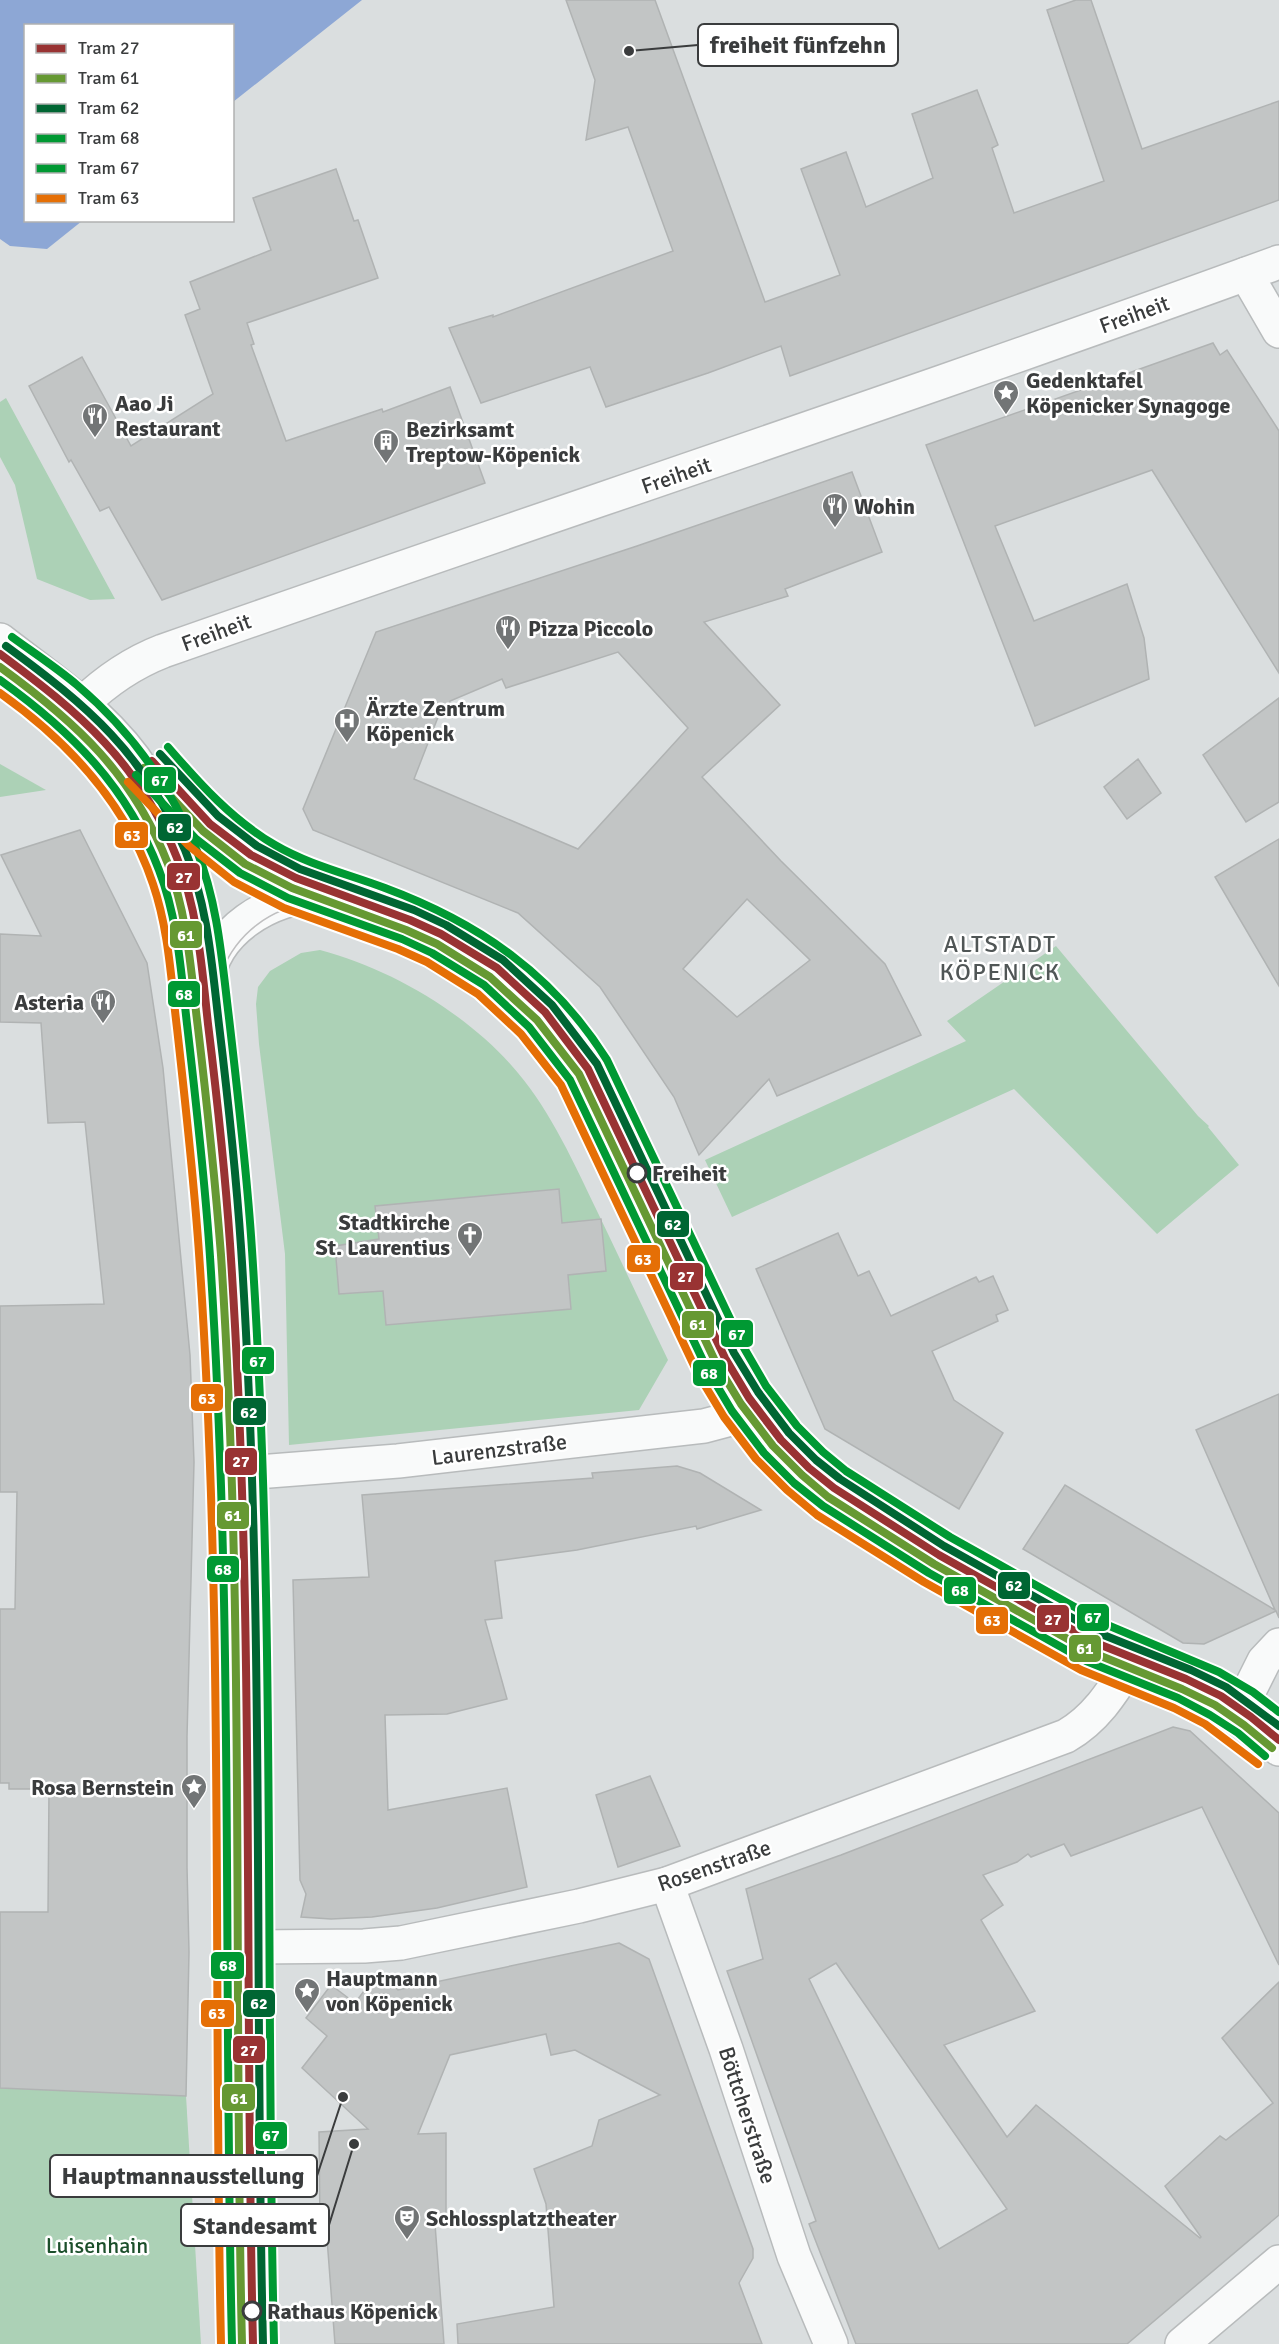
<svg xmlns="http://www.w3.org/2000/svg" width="1279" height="2344" font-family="Signika,sans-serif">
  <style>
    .green { fill: #acd1b6 }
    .water { fill: #8da7d5 }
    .building { fill: #c2c5c5; stroke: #b0b3b3; stroke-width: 1.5; fill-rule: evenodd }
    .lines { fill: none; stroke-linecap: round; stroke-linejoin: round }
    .pedestrian-casing { stroke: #b8bbbc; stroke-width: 36 }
    .minor-casing { stroke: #b8bbbc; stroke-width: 36 }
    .pedestrian { stroke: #f9fafa; stroke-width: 33 }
    .minor { stroke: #f9fafa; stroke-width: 33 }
    .tram { stroke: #bfbfc0; stroke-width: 1.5 }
    .tram-1-casing { stroke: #fff; stroke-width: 12 }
    .tram-2-casing { stroke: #fff; stroke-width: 12 }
    .tram-3-casing { stroke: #fff; stroke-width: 12 }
    .tram-4-casing { stroke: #fff; stroke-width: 12 }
    .tram-5-casing { stroke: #fff; stroke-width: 12 }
    .tram-6-casing { stroke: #fff; stroke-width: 12 }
    .tram-1 { stroke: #933; stroke-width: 8 }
    .tram-2 { stroke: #693; stroke-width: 8 }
    .tram-3 { stroke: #063; stroke-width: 8 }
    .tram-4 { stroke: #093; stroke-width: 8 }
    .tram-5 { stroke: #093; stroke-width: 8 }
    .tram-6 { stroke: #e56f06; stroke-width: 8 }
    .stop-dot { fill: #fff; stroke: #3a3c3d; stroke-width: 3 }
    .labels { text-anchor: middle; stroke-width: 5; stroke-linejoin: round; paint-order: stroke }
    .street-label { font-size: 22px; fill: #3a3c3d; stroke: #fff }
    .poi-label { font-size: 22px; font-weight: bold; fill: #3a3c3d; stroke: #fff; text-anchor: start }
    .stop-label { font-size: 22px; font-weight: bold; fill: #3a3c3d; stroke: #fff; text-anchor: start }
    .park-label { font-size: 22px; fill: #1c4f2b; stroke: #fff }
    .neighbourhood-label { font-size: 24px; letter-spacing: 1.5px; fill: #505656; stroke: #fff }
    .leader { fill: none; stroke: #3a3c3d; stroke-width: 2 }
    .callout-dot { fill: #3a3c3d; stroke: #fff; stroke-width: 2 }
    .callout { fill: #fff; stroke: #3a3c3d; stroke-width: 2 }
    .callout-label { font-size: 24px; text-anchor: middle; font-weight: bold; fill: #3a3c3d }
    .line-badge { stroke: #fff; stroke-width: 2 }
    .badge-label { font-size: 16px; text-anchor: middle; font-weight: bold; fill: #fff }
  </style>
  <rect width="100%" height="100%" fill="#dadedf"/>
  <g class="green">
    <path d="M6,398L115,599L90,600L37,579L15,485L0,457V402Z"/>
    <path d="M0,764L46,790L0,797Z"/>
    <path d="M1056,946L1198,1116L1209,1126L1208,1127L1239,1165L1157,1234L1014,1089L732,1217L705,1160L966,1041L947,1021Z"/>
    <path d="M320,950C392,969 470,1015 518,1073C551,1112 575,1165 597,1211C621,1261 644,1310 668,1360L639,1410L289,1445L285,1254L259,1044L256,1004L258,987L270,971L301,953Z"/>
    <path d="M0,2088L186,2096L201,2344H0Z"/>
  </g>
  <path class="water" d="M0,0H362L233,102L232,26H26V220L82,221L47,249L10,246L0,239Z"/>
  <g class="building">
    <path d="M566,0H655L765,302L840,275L801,169L846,152L866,207L933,178L912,114L977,90L998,145L992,148L1014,213L1104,181L1047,10L1076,0H1091L1142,149L1279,101V200L790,376L781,346L708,373L606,407L590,367L481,403L449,328L493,315V317L673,251L628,127L586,140L595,80Z"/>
    <path d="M336,169L354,221L358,220L378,278L247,323L254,344L251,345L286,441L382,409L383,412L450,387L485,483L162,600L109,507L100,511L71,460L69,462L29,386L82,357L131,446L213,394L185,315L200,309L190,282L271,250L253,198Z"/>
    <path d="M1213,343L1220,355L1227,350L1279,431V673L1152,470L995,526L1034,621L1127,584L1144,638L1149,679L1035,726L926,445Z"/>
    <path d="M852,472L882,552L785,589L788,596L704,622L780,705L702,777L781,861L885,964L921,1035L777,1096L769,1079L699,1155L674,1097L600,987L518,913L313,830L303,809L376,632L637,546ZM618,652L688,728L578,849L414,779L440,712L446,714L450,701L502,679L506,688ZM747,899L810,960L737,1017L683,969Z"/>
    <path d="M1279,698V802L1246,822L1203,755Z"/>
    <path d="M1138,759L1161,793L1127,819L1104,787Z"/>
    <path d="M80,830L147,963L163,1068L190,1355L194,1462L187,1737V1867L189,1952L186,2096L0,2088V1912H48L49,1789H9V1783H0V1609H15L17,1492H0V1306L104,1304L85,1122L48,1123L41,1023L0,1022V934L41,936L1,855Z"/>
    <path d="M1279,839V986L1215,877Z"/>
    <path d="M559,1189L562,1223L601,1219L606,1271L568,1275L571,1309L386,1325L383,1291L339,1294L335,1246L379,1239L375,1206Z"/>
    <path d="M838,1233L858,1276L869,1271L891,1316L976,1277L979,1282L993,1276L1008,1310L996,1315L998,1321L932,1351L954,1400L1003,1433L959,1509L825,1429L756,1269Z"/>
    <path d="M1279,1394V1618L1276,1611L1204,1644L1183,1643L1023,1549L1065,1485L1275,1610L1196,1430Z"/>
    <path d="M677,1466L700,1473L761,1510L697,1529L696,1526L577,1550L495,1561L502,1618L485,1620L507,1699L447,1714L385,1715L388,1810L507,1788L527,1887L437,1908L372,1917L331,1919L301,1917L306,1894L300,1880L293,1580L369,1577L362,1495L593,1478L592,1473Z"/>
    <path d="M1173,1727L1190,1731L1279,1813V1965L1202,1807L1071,1856L1064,1844L1031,1857L1028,1854L1017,1862L983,1875L1003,1905L981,1920L1035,2011L944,2045L1007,2137L1036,2105L1200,2238L1201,2237L1165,2186L1220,2136L1226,2140L1273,2103L1222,2038L1279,1982V2215L1127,2344H856L809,2224L816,2221L727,1971L763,1959L746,1889L841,1855ZM836,1963L1007,2209L939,2249L809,1979Z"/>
    <path d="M650,1776L680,1846L618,1867L596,1795Z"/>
    <path d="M619,1943L649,1959L753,2249V2258L739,2283L762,2344H458L457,2324L554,2307L546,2204L534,2169L592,2146L599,2120L660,2095L575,2050L551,2055L546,2034L450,2055L418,2134L446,2133V2223L435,2224L444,2344H335L326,2225L320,2226L319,2132L368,2129L302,2068L327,2036L306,2018L331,1985L355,2003L379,1971L398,1990Z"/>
  </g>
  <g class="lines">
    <defs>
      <g id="pedestrian">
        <path d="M248,1947L250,2172L255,2344"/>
        <path d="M1182,2344L1279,2262"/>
      </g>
      <g id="minor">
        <path d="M1246,274L1279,331"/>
        <path d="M0,640C54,682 116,722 150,783C199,873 204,980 216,1079C249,1367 247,1657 248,1947L364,1946L401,1943L579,1906L667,1884L1066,1736C1097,1718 1113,1691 1132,1661"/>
        <path d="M82,704C107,680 132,663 163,651C535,520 909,397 1279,262"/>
        <path d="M163,794C252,899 376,894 485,962C540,996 582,1050 609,1108C619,1129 626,1150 636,1171C673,1247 707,1325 745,1400L761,1425L781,1446L834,1488L939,1555L1000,1589L1132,1661L1192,1687L1239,1711L1279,1749"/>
        <path d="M207,985C212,931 271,896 321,895"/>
        <path d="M244,1473L398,1461L704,1426L753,1413"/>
        <path d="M1239,1711L1264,1661L1279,1645"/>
        <path d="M667,1884L726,2049L794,2256L831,2344"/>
      </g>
    </defs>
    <use href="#pedestrian" class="pedestrian-casing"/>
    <use href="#minor" class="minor-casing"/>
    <use href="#pedestrian" class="pedestrian"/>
    <use href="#minor" class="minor"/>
    <path class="tram" d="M211,1040C206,936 282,881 380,908"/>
    <defs>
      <g id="tram-1">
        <path d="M0,654C81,714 139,762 177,858C198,911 202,968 208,1024C217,1097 225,1170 230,1244C255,1610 244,1977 253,2344"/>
        <path d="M152,761L210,824L251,855L296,878L410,920L441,934L497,968L545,1012L588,1069L725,1358L749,1398L781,1440L809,1468L834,1488L939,1555L1096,1643L1186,1679L1221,1696L1251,1717L1279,1740"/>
      </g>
      <g id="tram-2">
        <path d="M0,667C76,722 133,774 168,864C188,916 191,973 198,1028C207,1104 215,1179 221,1255C245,1618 233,1981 242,2344"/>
        <path d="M144,768L203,831L245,864L292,888L406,930L437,944L490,977L537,1020L579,1074L716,1363L741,1404L773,1446L802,1475L828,1497L934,1564L1091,1652L1182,1689L1215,1705L1244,1725L1272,1748"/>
      </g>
      <g id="tram-3">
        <path d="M6,646C88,706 145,754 185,850C208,906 212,966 219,1025C228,1099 236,1173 241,1247C265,1612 254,1978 263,2344"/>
        <path d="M160,754L218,816L257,846L300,869L414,910L446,925L503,960L552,1005L597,1064L734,1353L758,1392L789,1433L816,1460L840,1479L944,1546L1101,1634L1191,1670L1226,1687L1279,1726"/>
      </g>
      <g id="tram-4">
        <path d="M0,680C71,731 127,786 159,870C178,919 181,972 187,1024C196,1102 205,1179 210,1257C234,1619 223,1982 232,2344"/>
        <path d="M136,775L196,839L240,873L288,898L402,939L432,953L484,985L529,1027L570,1080L707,1369L732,1411L764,1453L794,1483L823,1506L929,1573L1086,1661L1178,1698L1210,1715L1238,1733L1265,1756"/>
      </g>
      <g id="tram-5">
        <path d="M12,637C34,653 57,668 77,685C130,730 171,787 197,851C218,904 222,961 229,1018C238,1095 247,1172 252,1250C276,1614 265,1979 274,2343"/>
        <path d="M168,747C200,784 232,820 275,845C309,865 348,874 385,888C479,923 553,974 607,1060L744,1348L766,1386L797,1426L823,1452L846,1471L950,1537L1105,1624L1219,1672L1253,1692L1279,1712"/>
      </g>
      <g id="tram-6">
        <path d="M0,693C69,742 126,803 153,884C169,931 171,980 177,1028C186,1108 195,1188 200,1268C224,1626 213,1986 221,2344"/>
        <path d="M128,782L189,846L234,882L284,908L398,949L427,962L478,994L521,1034L561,1085L698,1374L724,1417L756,1459L787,1490L817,1515L924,1582L1081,1670L1174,1708L1205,1724L1258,1764"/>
      </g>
    </defs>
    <use href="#tram-1" class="tram-1-casing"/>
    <use href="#tram-2" class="tram-2-casing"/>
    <use href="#tram-3" class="tram-3-casing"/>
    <use href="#tram-4" class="tram-4-casing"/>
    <use href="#tram-5" class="tram-5-casing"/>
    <use href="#tram-6" class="tram-6-casing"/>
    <use href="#tram-1" class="tram-1"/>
    <use href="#tram-2" class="tram-2"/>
    <use href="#tram-3" class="tram-3"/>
    <use href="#tram-4" class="tram-4"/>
    <use href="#tram-5" class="tram-5"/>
    <use href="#tram-6" class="tram-6"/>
  </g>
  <defs>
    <symbol id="sight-pin" viewBox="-11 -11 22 30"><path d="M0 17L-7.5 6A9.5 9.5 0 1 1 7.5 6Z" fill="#727576" stroke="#fff"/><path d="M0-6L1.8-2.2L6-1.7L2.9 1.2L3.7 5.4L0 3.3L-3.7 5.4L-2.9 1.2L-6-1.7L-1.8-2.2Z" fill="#fff"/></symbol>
    <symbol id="restaurant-pin" viewBox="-11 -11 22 30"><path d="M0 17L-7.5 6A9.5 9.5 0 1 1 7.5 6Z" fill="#727576" stroke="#fff"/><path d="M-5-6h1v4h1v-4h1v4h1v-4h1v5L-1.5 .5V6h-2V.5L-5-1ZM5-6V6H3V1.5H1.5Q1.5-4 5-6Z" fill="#fff"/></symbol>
    <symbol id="building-pin" viewBox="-11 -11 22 30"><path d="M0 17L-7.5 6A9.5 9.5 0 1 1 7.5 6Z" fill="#727576" stroke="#fff"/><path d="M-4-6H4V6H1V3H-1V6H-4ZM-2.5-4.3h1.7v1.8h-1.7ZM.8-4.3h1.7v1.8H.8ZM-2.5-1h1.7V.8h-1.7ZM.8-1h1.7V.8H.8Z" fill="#fff"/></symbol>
    <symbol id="hospital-pin" viewBox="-11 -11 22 30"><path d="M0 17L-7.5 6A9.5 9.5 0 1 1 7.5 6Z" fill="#727576" stroke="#fff"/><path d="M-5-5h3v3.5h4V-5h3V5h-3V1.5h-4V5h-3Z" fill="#fff"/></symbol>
    <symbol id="church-pin" viewBox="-11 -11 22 30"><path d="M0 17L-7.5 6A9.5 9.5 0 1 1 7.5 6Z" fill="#727576" stroke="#fff"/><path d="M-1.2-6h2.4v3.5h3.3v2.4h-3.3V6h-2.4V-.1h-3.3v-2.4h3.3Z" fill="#fff"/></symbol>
    <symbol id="theatre-pin" viewBox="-11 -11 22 30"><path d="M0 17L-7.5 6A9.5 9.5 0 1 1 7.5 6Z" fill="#727576" stroke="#fff"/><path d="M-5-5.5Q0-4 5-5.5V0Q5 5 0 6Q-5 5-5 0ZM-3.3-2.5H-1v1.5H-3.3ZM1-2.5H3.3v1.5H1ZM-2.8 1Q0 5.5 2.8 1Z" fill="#fff"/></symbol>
  </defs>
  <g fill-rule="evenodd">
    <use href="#sight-pin" x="991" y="378" width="30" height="40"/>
    <use href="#restaurant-pin" x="80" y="401" width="30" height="40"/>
    <use href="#building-pin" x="371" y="427" width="30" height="40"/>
    <use href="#restaurant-pin" x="820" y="491" width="30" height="40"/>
    <use href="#restaurant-pin" x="493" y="613" width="30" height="40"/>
    <use href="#hospital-pin" x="332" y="706" width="30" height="40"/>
    <use href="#restaurant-pin" x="88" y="987" width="30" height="40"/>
    <use href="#church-pin" x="455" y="1220" width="30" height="40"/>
    <use href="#sight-pin" x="179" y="1772" width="30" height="40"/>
    <use href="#sight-pin" x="292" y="1976" width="30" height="40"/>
    <use href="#theatre-pin" x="392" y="2203" width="30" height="40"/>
  </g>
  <g class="stop-dot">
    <circle cx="637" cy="1173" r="9"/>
    <circle cx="252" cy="2311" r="9"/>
  </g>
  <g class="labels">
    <g class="street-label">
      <text transform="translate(1134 314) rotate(-20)" y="8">Freiheit</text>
      <text transform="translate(676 475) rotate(-19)" y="8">Freiheit</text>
      <text transform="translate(216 632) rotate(-20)" y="8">Freiheit</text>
      <text transform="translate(499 1449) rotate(-7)" y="8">Laurenzstraße</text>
      <text transform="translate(714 1865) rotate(-19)" y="8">Rosenstraße</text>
      <text transform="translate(748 2115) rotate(72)" y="8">Böttcherstraße</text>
    </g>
    <g class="poi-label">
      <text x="1026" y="388">Gedenktafel<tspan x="1026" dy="25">Köpenicker Synagoge</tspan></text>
      <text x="115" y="411">Aao Ji<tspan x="115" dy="25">Restaurant</tspan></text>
      <text x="406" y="437">Bezirksamt<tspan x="406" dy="25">Treptow-Köpenick</tspan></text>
      <text x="854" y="514">Wohin</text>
      <text x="528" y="636">Pizza Piccolo</text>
      <text x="366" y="716">Ärzte Zentrum<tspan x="366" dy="25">Köpenick</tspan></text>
      <text x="84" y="1010" text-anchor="end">Asteria</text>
      <text x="450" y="1230" text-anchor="end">Stadtkirche<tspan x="450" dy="25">St. Laurentius</tspan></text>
      <text x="174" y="1795" text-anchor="end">Rosa Bernstein</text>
      <text x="326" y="1986">Hauptmann<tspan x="326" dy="25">von Köpenick</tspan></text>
      <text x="426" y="2226">Schlossplatztheater</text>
    </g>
    <g class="stop-label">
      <text x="652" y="1181">Freiheit</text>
      <text x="267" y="2319">Rathaus Köpenick</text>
    </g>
    <g class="park-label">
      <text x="97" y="2253">Luisenhain</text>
    </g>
    <g class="neighbourhood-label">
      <text x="1000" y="952">ALTSTADT<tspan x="1000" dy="28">KÖPENICK</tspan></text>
    </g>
  </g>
  <path class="leader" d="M629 51L698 45M343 2097L317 2176M354 2144L329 2225"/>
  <g class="callout-dot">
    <circle cx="629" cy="51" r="6"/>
    <circle cx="343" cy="2097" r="6"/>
    <circle cx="354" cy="2144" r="6"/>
  </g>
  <g class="callout">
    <rect x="698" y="24" width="200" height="42" rx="6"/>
    <rect x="50" y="2155" width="267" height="42" rx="6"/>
    <rect x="181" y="2204" width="148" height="42" rx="6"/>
  </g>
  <g class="callout-label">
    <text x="798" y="53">freiheit fünfzehn</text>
    <text x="183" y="2184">Hauptmannausstellung</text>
    <text x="255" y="2234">Standesamt</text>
  </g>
  <g class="line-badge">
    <rect x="143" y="766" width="34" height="28" rx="6" fill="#093"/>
    <rect x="157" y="813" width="35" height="29" rx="6" fill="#063"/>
    <rect x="114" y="821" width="35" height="28" rx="6" fill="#e56f06"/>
    <rect x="166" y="862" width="35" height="29" rx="6" fill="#933"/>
    <rect x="169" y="920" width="34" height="29" rx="6" fill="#693"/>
    <rect x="167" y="980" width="34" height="28" rx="6" fill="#093"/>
    <rect x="656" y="1210" width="34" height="28" rx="6" fill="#063"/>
    <rect x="626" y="1244" width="35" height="29" rx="6" fill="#e56f06"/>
    <rect x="669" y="1262" width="35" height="29" rx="6" fill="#933"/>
    <rect x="681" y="1310" width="34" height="29" rx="6" fill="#693"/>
    <rect x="720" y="1319" width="34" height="29" rx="6" fill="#093"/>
    <rect x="241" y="1346" width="34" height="29" rx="6" fill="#093"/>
    <rect x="692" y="1359" width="35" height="28" rx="6" fill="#093"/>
    <rect x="190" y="1383" width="34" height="29" rx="6" fill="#e56f06"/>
    <rect x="232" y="1397" width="35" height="29" rx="6" fill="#063"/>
    <rect x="224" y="1447" width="34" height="29" rx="6" fill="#933"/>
    <rect x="216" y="1501" width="34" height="29" rx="6" fill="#693"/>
    <rect x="206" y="1555" width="34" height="28" rx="6" fill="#093"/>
    <rect x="997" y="1571" width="34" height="29" rx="6" fill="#063"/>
    <rect x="943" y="1576" width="34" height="29" rx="6" fill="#093"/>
    <rect x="1076" y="1603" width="34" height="29" rx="6" fill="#093"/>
    <rect x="1036" y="1604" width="34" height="29" rx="6" fill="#933"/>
    <rect x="975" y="1606" width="34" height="29" rx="6" fill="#e56f06"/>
    <rect x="1068" y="1634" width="34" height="29" rx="6" fill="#693"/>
    <rect x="210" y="1951" width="35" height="29" rx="6" fill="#093"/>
    <rect x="242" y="1989" width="34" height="29" rx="6" fill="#063"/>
    <rect x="200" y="1999" width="35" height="29" rx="6" fill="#e56f06"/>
    <rect x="232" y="2035" width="34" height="29" rx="6" fill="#933"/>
    <rect x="221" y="2083" width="35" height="29" rx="6" fill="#693"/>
    <rect x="254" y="2121" width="34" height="29" rx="6" fill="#093"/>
  </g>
  <g class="badge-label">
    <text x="160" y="786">67</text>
    <text x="175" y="833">62</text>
    <text x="132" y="841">63</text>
    <text x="184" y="883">27</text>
    <text x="186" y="941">61</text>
    <text x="184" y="1000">68</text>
    <text x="673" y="1230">62</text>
    <text x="643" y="1265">63</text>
    <text x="686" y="1282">27</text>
    <text x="698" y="1330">61</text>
    <text x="737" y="1340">67</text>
    <text x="258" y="1367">67</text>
    <text x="709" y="1379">68</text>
    <text x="207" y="1404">63</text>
    <text x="249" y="1418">62</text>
    <text x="241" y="1467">27</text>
    <text x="233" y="1521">61</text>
    <text x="223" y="1575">68</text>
    <text x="1014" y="1591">62</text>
    <text x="960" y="1596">68</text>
    <text x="1093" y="1623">67</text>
    <text x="1053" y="1625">27</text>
    <text x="992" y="1626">63</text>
    <text x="1085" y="1654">61</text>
    <text x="228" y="1971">68</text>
    <text x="259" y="2009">62</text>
    <text x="217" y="2019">63</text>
    <text x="249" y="2056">27</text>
    <text x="239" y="2104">61</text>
    <text x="271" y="2141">67</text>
  </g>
  <rect x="24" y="24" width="210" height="198" fill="#ffffff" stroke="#b0b1b1" stroke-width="1.5"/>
  <rect x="36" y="44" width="30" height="9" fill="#993333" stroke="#b0b1b1" stroke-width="1.5"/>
  <text x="78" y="54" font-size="18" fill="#3a3c3d">Tram 27</text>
  <rect x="36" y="74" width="30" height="9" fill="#669933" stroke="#b0b1b1" stroke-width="1.5"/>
  <text x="78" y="84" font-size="18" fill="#3a3c3d">Tram 61</text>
  <rect x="36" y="104" width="30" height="9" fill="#006633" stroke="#b0b1b1" stroke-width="1.5"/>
  <text x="78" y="114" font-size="18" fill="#3a3c3d">Tram 62</text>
  <rect x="36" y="134" width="30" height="9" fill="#009933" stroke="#b0b1b1" stroke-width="1.5"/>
  <text x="78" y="144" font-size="18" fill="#3a3c3d">Tram 68</text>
  <rect x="36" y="164" width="30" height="9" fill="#009933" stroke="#b0b1b1" stroke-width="1.5"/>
  <text x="78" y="174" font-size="18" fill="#3a3c3d">Tram 67</text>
  <rect x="36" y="194" width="30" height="9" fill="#e56f06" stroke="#b0b1b1" stroke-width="1.5"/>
  <text x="78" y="204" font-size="18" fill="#3a3c3d">Tram 63</text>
</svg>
